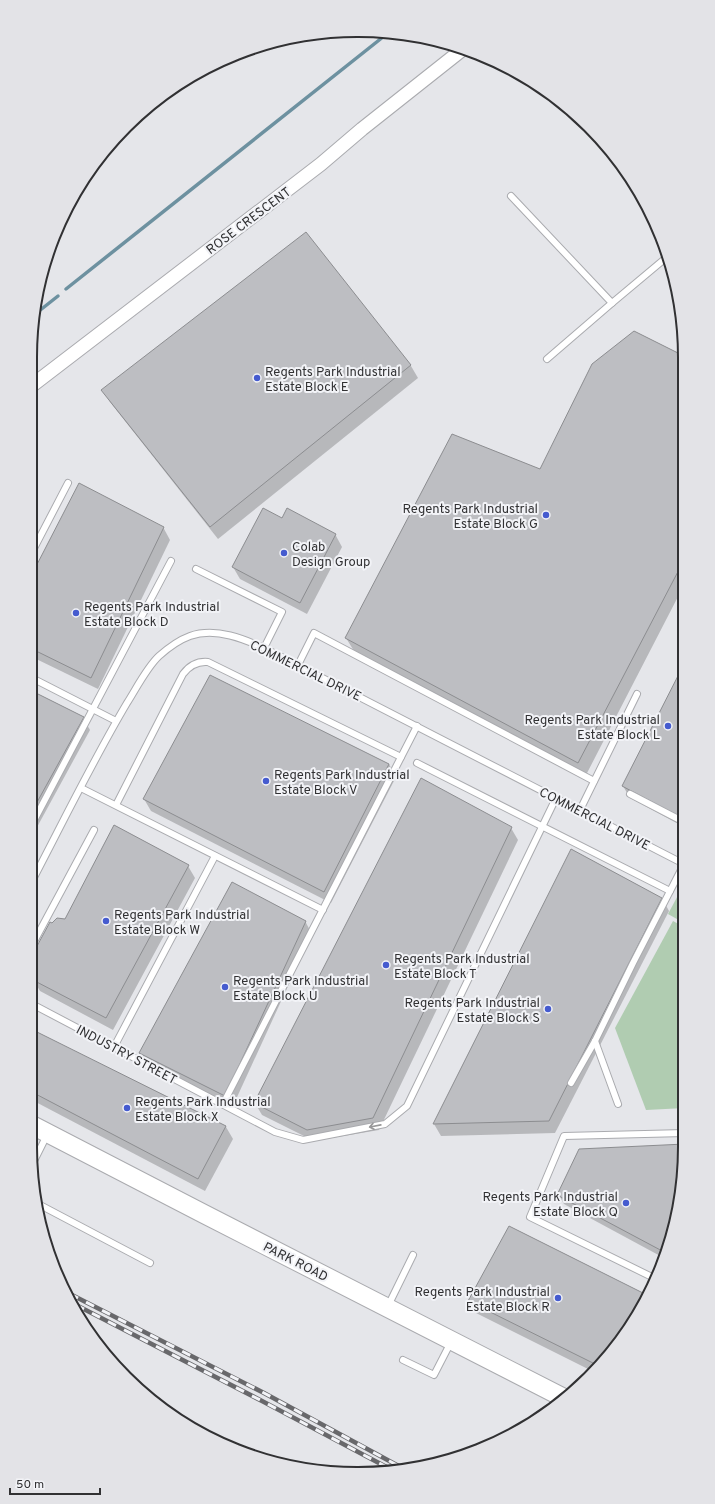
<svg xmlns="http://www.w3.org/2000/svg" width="715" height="1504" font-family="Overpass,sans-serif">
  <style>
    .green { fill: #b0ccb1 }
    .shadow { fill: #0003 }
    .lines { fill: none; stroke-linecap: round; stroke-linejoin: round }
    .stream { stroke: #6d91a0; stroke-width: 3.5 }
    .building { fill: #bdbec2; stroke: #8c8d90 }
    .lane-casing { stroke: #aaabaf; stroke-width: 8 }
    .street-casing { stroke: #aaabaf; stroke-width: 15 }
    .secondary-casing { stroke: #aaabaf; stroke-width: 20 }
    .lane { stroke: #fff; stroke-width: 6 }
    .street { stroke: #fff; stroke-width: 13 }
    .secondary { stroke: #fff; stroke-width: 18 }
    .rail-casing { stroke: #68686b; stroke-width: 4.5 }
    .rail { stroke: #f2f3f7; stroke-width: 3; stroke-dasharray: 9; stroke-linecap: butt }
    .oneway { stroke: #989899 }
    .poi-dot { fill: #455bcf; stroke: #f2f3f7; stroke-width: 1.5 }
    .labels { text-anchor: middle; stroke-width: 4; stroke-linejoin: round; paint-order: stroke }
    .street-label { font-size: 13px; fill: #313133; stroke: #f2f3f7 }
    .poi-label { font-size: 13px; fill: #313133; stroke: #f2f3f7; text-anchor: start }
    .rim { fill: none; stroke: #313133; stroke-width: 2 }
  </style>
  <rect width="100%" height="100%" fill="#e5e6ea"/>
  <g class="green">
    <path d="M683,886H684V923L668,914Z"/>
    <path d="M673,921L684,927L685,1108L646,1110L615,1028Z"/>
  </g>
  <g class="shadow">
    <path d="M306,234L411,366L418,378L218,539L110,402L103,390Z"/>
    <path d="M634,332L682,356L683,587L586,775L354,651L346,638L541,470Z"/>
    <path d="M282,519L335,534L342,547L307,614L240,579L233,567Z"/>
    <path d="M163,527L170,540L98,689L30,656V580Z"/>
    <path d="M683,668L684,827L630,798L623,786Z"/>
    <path d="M30,691L83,718L90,730L30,840Z"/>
    <path d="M389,764L396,777L331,903L151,811L144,799Z"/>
    <path d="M511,828L518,840L379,1130L314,1141L262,1115L255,1103Z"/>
    <path d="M188,866L195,878L113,1030L40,991L33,979L52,924L66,920Z"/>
    <path d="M662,898L669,911L555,1133L441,1136L434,1124Z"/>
    <path d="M305,921L312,934L232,1108L147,1065L140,1053Z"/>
    <path d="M30,1042L226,1127L233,1139L205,1191L30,1099Z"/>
    <path d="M685,1145L679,1211L664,1258L564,1204L558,1195L580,1150Z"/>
    <path d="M510,1227L647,1296L630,1329L594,1372L476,1313L469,1301Z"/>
  </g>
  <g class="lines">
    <g class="stream">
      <path d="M66,289L388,33"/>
      <path d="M34,315L58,296"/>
    </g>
  </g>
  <g class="building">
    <path d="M306,232L411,365L210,527L101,390Z"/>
    <path d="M634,331L682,355L683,562L578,763L345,638L452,434L540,469L592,364Z"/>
    <path d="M79,483L164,527L91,678L30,648V578Z"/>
    <path d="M263,508L282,518L287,508L336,534L300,603L232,567Z"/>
    <path d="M683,666L684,819L622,786Z"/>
    <path d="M210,675L389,764L324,892L143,799Z"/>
    <path d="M30,690L84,717L30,815Z"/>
    <path d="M421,778L512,827L373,1118L307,1130L254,1103Z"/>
    <path d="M114,825L189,865L106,1018L31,979L33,976L30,972V959L50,922L52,923L57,918L65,919Z"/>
    <path d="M571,849L662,898L549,1121L433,1124Z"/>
    <path d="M232,882L306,921L225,1096L139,1053Z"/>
    <path d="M35,1031L226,1126L198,1179L30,1091V1040Z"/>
    <path d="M685,1144L679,1211L666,1253L557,1195L579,1149Z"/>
    <path d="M509,1226L647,1295L630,1329L599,1366L468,1301Z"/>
  </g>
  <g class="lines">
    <defs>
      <g id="lane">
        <path d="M511,196L612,303L667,257"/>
        <path d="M547,359L612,303"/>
        <path d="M30,556L68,483"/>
        <path d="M196,569L282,612L264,648"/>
        <path d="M298,665L314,633L594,781"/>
        <path d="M30,677L116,721"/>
        <path d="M417,763L670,891"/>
        <path d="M81,788L323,910"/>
        <path d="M630,794L684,822"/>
        <path d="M116,805L183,674C189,666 197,661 208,662L401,757"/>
        <path d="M580,810L637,694"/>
        <path d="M30,828L171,561"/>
        <path d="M30,885C62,824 92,762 127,703C136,689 147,667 159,656C168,648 179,640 190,636C216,627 245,639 268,650L684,864L633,963L595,1041L571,1083"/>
        <path d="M30,949L94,830"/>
        <path d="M30,1003L275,1132L303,1140L385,1124L407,1106L556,798"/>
        <path d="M595,1041L618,1104"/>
        <path d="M114,1047L215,856"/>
        <path d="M223,1104L417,726"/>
        <path d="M33,1163L47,1135"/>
        <path d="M40,1205L150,1263"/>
        <path d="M656,1279L530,1217L564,1136L685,1133"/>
        <path d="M388,1306L413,1255"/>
        <path d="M403,1360L434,1375L451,1342"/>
      </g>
      <path id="street" d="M30,387L321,164L362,129L463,49"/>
      <path id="secondary" d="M30,1124L204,1214L562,1397"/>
    </defs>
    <use href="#lane" class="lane-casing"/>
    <use href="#street" class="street-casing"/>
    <use href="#secondary" class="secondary-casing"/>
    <use href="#lane" class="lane"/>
    <use href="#street" class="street"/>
    <use href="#secondary" class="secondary"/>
    <defs>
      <g id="rail">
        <path d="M70,1294L264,1393L406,1470"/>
        <path d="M76,1305L262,1401L394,1471"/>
      </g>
    </defs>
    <use href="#rail" class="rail-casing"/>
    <use href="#rail" class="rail"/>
  </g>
  <defs><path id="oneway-shaft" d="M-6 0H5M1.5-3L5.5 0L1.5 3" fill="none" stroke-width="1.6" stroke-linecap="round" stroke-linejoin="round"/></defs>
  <use class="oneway" href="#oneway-shaft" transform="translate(375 1126) rotate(169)"/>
  <g class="poi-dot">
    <circle cx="257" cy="378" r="4"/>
    <circle cx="546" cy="515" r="4"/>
    <circle cx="284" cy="553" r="4"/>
    <circle cx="76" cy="613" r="4"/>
    <circle cx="668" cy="726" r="4"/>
    <circle cx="266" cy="781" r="4"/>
    <circle cx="106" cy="921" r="4"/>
    <circle cx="386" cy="965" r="4"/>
    <circle cx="225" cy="987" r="4"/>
    <circle cx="548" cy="1009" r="4"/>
    <circle cx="127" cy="1108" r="4"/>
    <circle cx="626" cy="1203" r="4"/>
    <circle cx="558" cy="1298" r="4"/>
  </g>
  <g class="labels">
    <g class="street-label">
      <text transform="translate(248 220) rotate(-37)" y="5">ROSE CRESCENT</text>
      <text transform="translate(306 670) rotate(26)" y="5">COMMERCIAL DRIVE</text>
      <text transform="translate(595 818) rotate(27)" y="5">COMMERCIAL DRIVE</text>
      <text transform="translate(127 1054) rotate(28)" y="5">INDUSTRY STREET</text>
      <text transform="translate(296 1261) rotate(27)" y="5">PARK ROAD</text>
    </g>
    <g class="poi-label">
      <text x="265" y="376">Regents Park Industrial<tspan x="265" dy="15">Estate Block E</tspan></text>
      <text x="538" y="513" text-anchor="end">Regents Park Industrial<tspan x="538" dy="15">Estate Block G</tspan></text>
      <text x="292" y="551">Colab<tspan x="292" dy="15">Design Group</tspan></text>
      <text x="84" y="611">Regents Park Industrial<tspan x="84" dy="15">Estate Block D</tspan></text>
      <text x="660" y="724" text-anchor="end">Regents Park Industrial<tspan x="660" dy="15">Estate Block L</tspan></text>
      <text x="274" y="779">Regents Park Industrial<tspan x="274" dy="15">Estate Block V</tspan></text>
      <text x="114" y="919">Regents Park Industrial<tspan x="114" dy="15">Estate Block W</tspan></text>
      <text x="394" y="963">Regents Park Industrial<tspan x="394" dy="15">Estate Block T</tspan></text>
      <text x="233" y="985">Regents Park Industrial<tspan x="233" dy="15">Estate Block U</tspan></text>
      <text x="540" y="1007" text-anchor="end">Regents Park Industrial<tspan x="540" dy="15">Estate Block S</tspan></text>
      <text x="135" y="1106">Regents Park Industrial<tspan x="135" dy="15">Estate Block X</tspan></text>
      <text x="618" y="1201" text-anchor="end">Regents Park Industrial<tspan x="618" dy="15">Estate Block Q</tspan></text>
      <text x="550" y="1296" text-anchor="end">Regents Park Industrial<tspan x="550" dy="15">Estate Block R</tspan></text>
    </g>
  </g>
  <path d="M0 0H715V1504H0ZM357 37H358A320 320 0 0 1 678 357V1147A320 320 0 0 1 358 1467H357A320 320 0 0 1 37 1147V357A320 320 0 0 1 357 37Z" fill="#e3e3e7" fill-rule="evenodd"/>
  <path class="rim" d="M357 37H358A320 320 0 0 1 678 357V1147A320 320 0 0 1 358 1467H357A320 320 0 0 1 37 1147V357A320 320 0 0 1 357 37Z"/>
  <path d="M10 1488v6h90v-6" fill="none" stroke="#313133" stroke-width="2"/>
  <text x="16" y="1488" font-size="12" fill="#313133" stroke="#f2f3f7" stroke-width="3" paint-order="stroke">50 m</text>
</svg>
